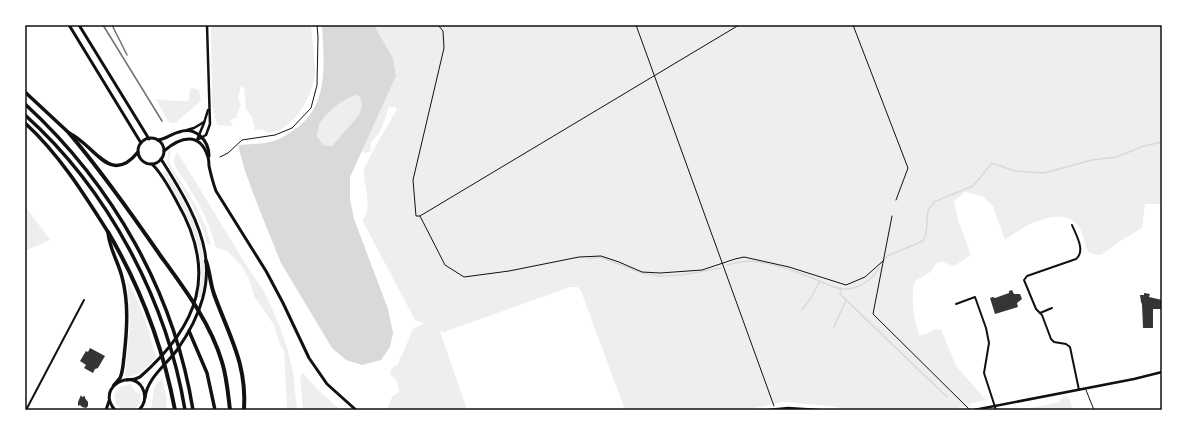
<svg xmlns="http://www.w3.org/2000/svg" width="1187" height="435" font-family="Spectral,serif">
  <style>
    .green { fill: #eee }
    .water { fill: #d9d9d9; fill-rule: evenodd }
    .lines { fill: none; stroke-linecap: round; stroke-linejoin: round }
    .stream { stroke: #d9d9d9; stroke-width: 1.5 }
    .building { fill: #353535 }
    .path { stroke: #111; stroke-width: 1 }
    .service { stroke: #111; stroke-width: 1 }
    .minor { stroke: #111; stroke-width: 2 }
    .tertiary { stroke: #111; stroke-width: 2.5 }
    .secondary { stroke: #111; stroke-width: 3 }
    .trunk { stroke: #111; stroke-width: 3.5 }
    .motorway { stroke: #111; stroke-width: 4 }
    .rail { stroke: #707070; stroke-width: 1.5 }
    .neatline { fill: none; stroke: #111; stroke-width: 1.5 }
  </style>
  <rect width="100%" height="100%" fill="#fff"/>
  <g class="green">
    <path d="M211,25H311C312,39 314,54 315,68C315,90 302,116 283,128C279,131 273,132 268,133L262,129L255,130L252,117L246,109L244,88L241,86L238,99L241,104L236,118L230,120L233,126L217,125L212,105Z"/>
    <path d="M374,25H1162V204H1145L1142,228L1120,241L1101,255H1096L1088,252C1084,243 1083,230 1076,223C1057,206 1020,228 1005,240L993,206L982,196L965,192L954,201L958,220L971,255L954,266L942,262L937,263L934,266L932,271L915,281C910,299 914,318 919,335C927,336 933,328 941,329L956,366L986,400L969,404L971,406L944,410H852L831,406L783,402L745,410H625L581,291L578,287H570L444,332L440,331L467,410H387L392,397L399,392L397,381L390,374L392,368L398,364C400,357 404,352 406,346C412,333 409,327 425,324L415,320L362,220C374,209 363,184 364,170C365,164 392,117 397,110L395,107H389C386,116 383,127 378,134C373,141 369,141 371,151L364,153L362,150L396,76L393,58Z"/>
    <path d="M193,88L199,90L201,101L175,123H170L166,118L156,99L174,101H187L189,99L190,89Z"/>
    <path d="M356,95L360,97L362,106L359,115L332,146L323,145L317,136C318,132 318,127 320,123C328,110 342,100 356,95Z"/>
    <path d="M171,148L169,163L195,204L206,227L211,245L207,244L204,232L193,207L167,163L168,152Z"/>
    <path d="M176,153H178L245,263L264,291L279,324L288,351L293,372L297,410H287L284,351L280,344L274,325L254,296L249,279L241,265L227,251L217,248L215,246C208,216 192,191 175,166L174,160Z"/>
    <path d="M166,171C193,217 210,241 202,297H198C209,247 187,214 163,173Z"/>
    <path d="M25,206L50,240L25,251Z"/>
    <path d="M127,278L145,319L156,357C146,367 141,376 125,377V375L130,323Z"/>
    <path d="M303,373L320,392L341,410H303L300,376Z"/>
    <path d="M162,378L167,400L166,402L167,410H150L152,404L154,387Z"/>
    <path d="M129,384L132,385V388L137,393H140C143,407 135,410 122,410L116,404L114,395L120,387Z"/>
    <path d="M1066,396L1071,402V405L1073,410H1020L1060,402L1061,399Z"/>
  </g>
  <path class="water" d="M322,25H374L393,58L396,76L350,177V199L354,219L388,309L393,333L390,347L381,360L362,365L346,360L332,348L281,263L258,206L245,171L238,145C251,144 265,144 277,140C282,138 286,135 291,132C330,108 324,65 322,25ZM356,95L360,97L362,106L359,115L332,146L323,145L317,136C318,132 318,127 320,123C328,110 342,100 356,95Z"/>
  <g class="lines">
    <g class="stream">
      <path d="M589,259L600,257L642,273L659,276L682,275L721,268"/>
      <path d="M884,261L887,256L923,241L926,234L928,210L934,202L973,186L992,163L1015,171L1044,173L1092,160L1116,157L1144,146L1162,142"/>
      <path d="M727,265C734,263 742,261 751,261C767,262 795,271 810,277C821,281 833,289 845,289C860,289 873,279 880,266"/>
      <path d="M841,288L840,294L947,397"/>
      <path d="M802,310L812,296L820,281"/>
      <path d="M834,327L846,300"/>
    </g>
  </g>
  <g class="building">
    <path d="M1012,290L1014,294H1020L1022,299L1017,303L1018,307L995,314L990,298L993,297L995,298L1009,293V291Z"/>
    <path d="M1144,293L1150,294L1149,297L1162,300V309H1153V328H1143L1142,304L1141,302L1140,295H1144Z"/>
    <path d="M90,348L105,356L98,368L95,369L93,373L84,368L86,365L80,361L86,351L88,352Z"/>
    <path d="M81,395L82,397L85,396V398L88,402V406L86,408L82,407L80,405L78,406V402Z"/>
  </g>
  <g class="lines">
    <g class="path">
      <path d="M438,25L443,31L444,48L413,180L416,216H420L445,265L464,277L509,271L579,257L601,256L619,262L642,272L660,273L702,270L735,259L744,257L789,267L846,285L865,277L883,261"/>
      <path d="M636,25L774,406"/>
      <path d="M853,25L908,168L896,200"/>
      <path d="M220,157L228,153L242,140L275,135L292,128L311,108L317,85L318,37L317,25"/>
      <path d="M420,216L739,25"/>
      <path d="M892,216L873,314L970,410"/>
    </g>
    <path class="service" d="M1086,390L1094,410"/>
    <g class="minor">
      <path d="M1072,225C1076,235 1086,251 1076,259L1027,276L1024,280L1036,309L1042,315L1051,339L1054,342L1066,344L1070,347L1079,390"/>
      <path d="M956,304L975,297L986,328L989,343L984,373L996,410"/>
      <path d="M1040,313L1052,308"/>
      <path d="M26,410L84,300"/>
    </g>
    <g class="tertiary">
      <path d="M187,130L194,128L204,122"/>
      <path d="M197,140L206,135L210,124L207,25"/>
      <path d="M197,140L204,123L208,110"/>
      <path d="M768,410L788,408L819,410"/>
      <path d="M974,410L1134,379L1162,372"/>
    </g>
    <g class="secondary">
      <path d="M69,25L141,143"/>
      <path d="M79,25L149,139"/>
      <circle cx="151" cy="151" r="13"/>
      <path d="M158,140C166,139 171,134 179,132C195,126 209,140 209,156"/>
      <path d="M164,151C180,137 200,131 208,157C209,160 209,163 209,166C211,175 213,183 216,191L266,271L283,303L309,358L327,384L356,410"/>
      <path d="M127,380L135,379L140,377C199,325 218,273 177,202C170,189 163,175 152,164"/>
      <path d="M145,398C147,378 166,365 177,350C229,276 205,228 161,159"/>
      <path d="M106,410L109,401"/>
      <path d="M115,410C94,387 136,365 144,392C146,399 144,405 139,410"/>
    </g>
    <g class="trunk">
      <path d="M25,92L69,133C94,144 110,187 138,152"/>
      <path d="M25,104C113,185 174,292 193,410"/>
      <path d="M25,115C108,189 167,301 185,410"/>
      <path d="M25,123C59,154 84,194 108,232C109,248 118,261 122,277C129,303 127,330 124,357C123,364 123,372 120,378C118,381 116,383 114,385"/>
      <path d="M189,331L207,373L215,410"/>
    </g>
    <g class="motorway">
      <path d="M69,133C102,172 131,213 160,255C184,288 210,322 222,362C227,378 228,394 230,410"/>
      <path d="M108,232C141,288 163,347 175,410"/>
      <path d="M206,261C210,272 210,283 214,294C229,336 247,363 244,410"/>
    </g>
    <g class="rail">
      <path d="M103,25L162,121"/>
      <path d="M112,25L127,55"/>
    </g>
  </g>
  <rect width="1187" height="435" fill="none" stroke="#ffffff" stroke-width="52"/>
  <rect x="26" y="26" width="1135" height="383" class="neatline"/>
</svg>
